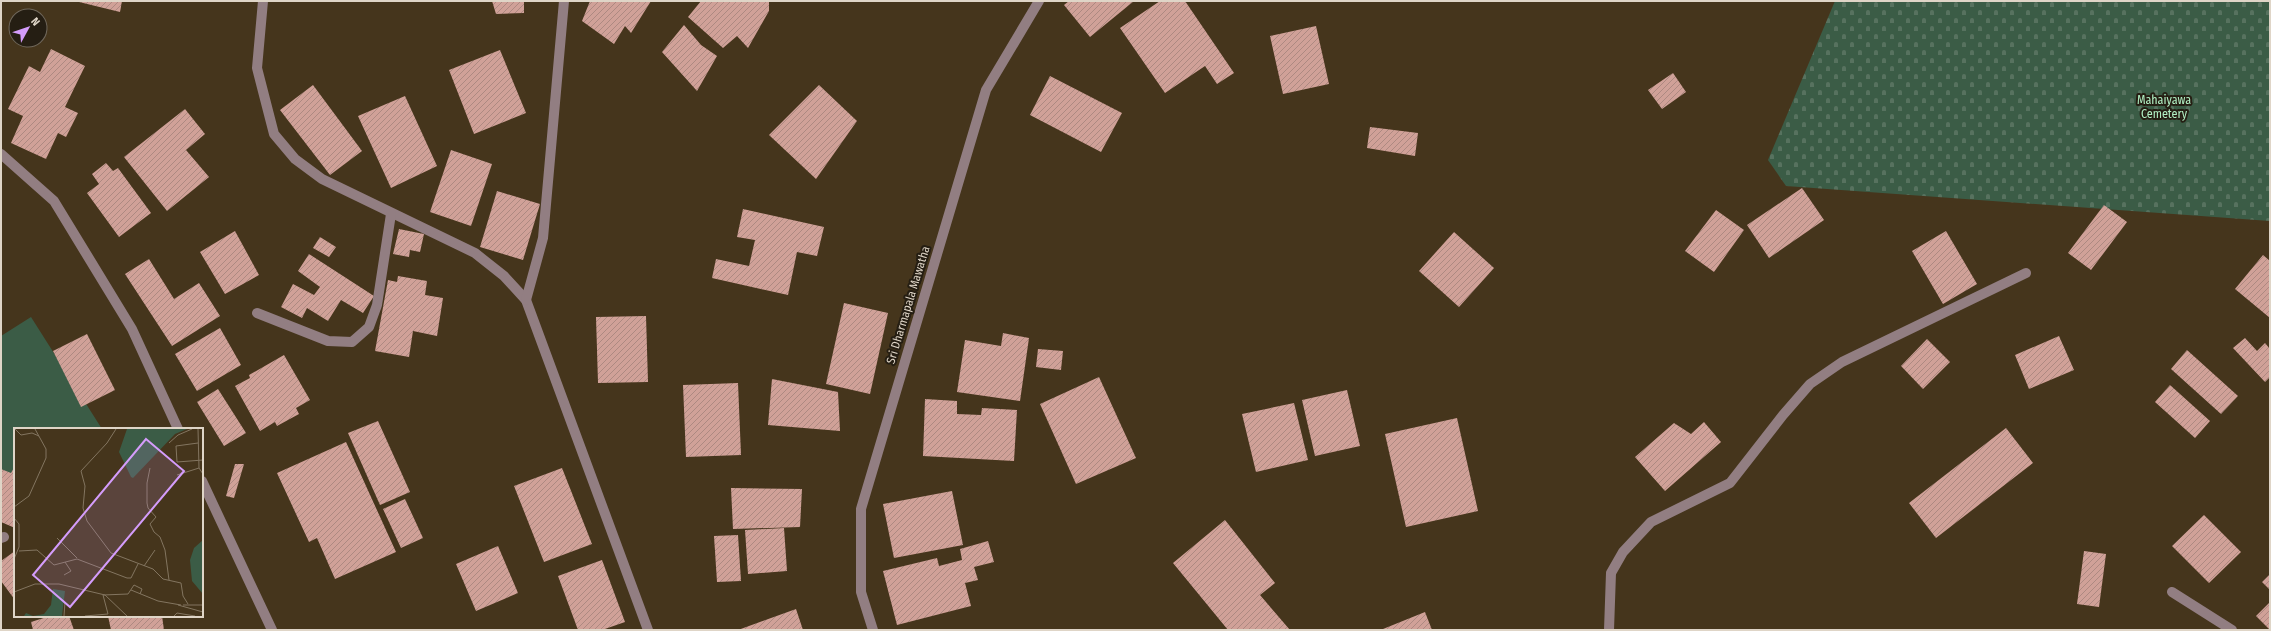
<svg xmlns="http://www.w3.org/2000/svg" width="2271" height="631" font-family="'Fira Sans Condensed',sans-serif">
  <style>
    .grass { fill: #3b5c46 }
    .cemetery { fill: url(#cemetery-stones) }
    .building { fill: url(#building-hatch) }
    .lines { fill: none; stroke-linecap: round; stroke-linejoin: round }
    .minor { stroke: #927e82; stroke-width: 10 }
    .labels { text-anchor: middle; stroke-width: 4; stroke-linejoin: round; paint-order: stroke }
    .park-label { font-size: 12px; fill: #b1f0c4; stroke: #251e13 }
    .street-label { font-size: 12px; fill: #dfd5c7; stroke: #251e13 }
    .inset-road { fill: none; stroke: #837560; stroke-width: 1 }
    .view { fill: #d49cfb; fill-opacity: 0.15; stroke: #d49cfb; stroke-width: 2 }
    .inset-edge { fill: none; stroke: #dfd5c7; stroke-width: 2 }
  </style>
  <defs>
    <pattern id="cemetery-stones" width="16" height="16" patternUnits="userSpaceOnUse"><rect width="16" height="16" fill="#3b5c46"/><path d="M2 7V4a2 2 0 0 1 4 0v3zM10 15v-3a2 2 0 0 1 4 0v3z" fill="#57725f"/></pattern>
    <pattern id="building-hatch" width="6" height="6" patternUnits="userSpaceOnUse"><rect width="6" height="6" fill="#d0a198"/><path d="M-1 1l2-2M0 6l6-6M5 7l2-2" fill="none" stroke="#ad8981"/></pattern>
  </defs>
  <rect width="100%" height="100%" fill="#45351c"/>
  <path class="grass" d="M31,317L102,429H15V512L1,521V336Z"/>
  <path class="cemetery" d="M1835,1H2270V221L1786,186L1768,160Z"/>
  <g class="building">
    <path d="M75,1H122L120,12Z"/>
    <path d="M492,1H524V13L496,14Z"/>
    <path d="M590,1H651L631,33L625,26L614,44L582,21Z"/>
    <path d="M701,1H769V11L748,48L737,36L723,48L688,17Z"/>
    <path d="M1069,1H1134L1090,37L1064,5Z"/>
    <path d="M1160,1H1185L1234,73L1217,84L1205,66L1165,93L1120,28Z"/>
    <path d="M684,25L701,45L717,56L697,91L662,52Z"/>
    <path d="M1316,26L1329,84L1283,94L1270,36Z"/>
    <path d="M51,49L85,66L65,107L78,113L66,137L58,133L46,159L11,143L23,116L8,109L29,66L40,72Z"/>
    <path d="M500,50L526,113L474,134L449,70Z"/>
    <path d="M1673,73L1686,92L1662,109L1648,90Z"/>
    <path d="M1050,76L1122,113L1101,152L1030,115Z"/>
    <path d="M313,85L362,151L330,175L280,110Z"/>
    <path d="M819,85L857,121L816,179L769,135Z"/>
    <path d="M405,96L437,166L391,188L358,116Z"/>
    <path d="M185,109L205,134L186,150L209,177L167,211L124,157Z"/>
    <path d="M1370,127L1418,133L1415,156L1367,148Z"/>
    <path d="M451,150L492,164L471,226L430,212Z"/>
    <path d="M106,163L113,171L118,168L151,213L119,237L87,193L99,184L92,174Z"/>
    <path d="M1802,188L1824,220L1769,258L1747,225Z"/>
    <path d="M497,191L540,204L523,260L480,247Z"/>
    <path d="M2104,205L2127,222L2091,270L2068,253Z"/>
    <path d="M743,209L824,227L817,256L797,252L788,295L712,278L716,259L749,266L755,240L737,237Z"/>
    <path d="M1716,210L1744,230L1714,272L1685,251Z"/>
    <path d="M399,229L424,234L420,252L410,250L409,257L393,254Z"/>
    <path d="M235,231L259,275L225,294L200,252Z"/>
    <path d="M1946,231L1977,284L1943,304L1912,251Z"/>
    <path d="M1454,232L1494,268L1459,307L1419,271Z"/>
    <path d="M320,237L336,247L329,257L313,248Z"/>
    <path d="M309,254L374,296L363,313L341,300L328,321L307,308L302,318L281,307L293,284L314,295L320,287L298,271Z"/>
    <path d="M2263,255L2270,261V318L2235,289Z"/>
    <path d="M149,259L174,299L199,283L220,316L172,346L125,274Z"/>
    <path d="M398,276L427,281L425,295L443,298L437,336L413,331L409,357L375,351L388,280L397,282Z"/>
    <path d="M844,303L888,313L870,394L826,384Z"/>
    <path d="M646,316L648,382L598,383L596,317Z"/>
    <path d="M220,328L241,365L197,391L175,354Z"/>
    <path d="M1003,333L1029,338L1020,401L957,392L965,340L1001,346Z"/>
    <path d="M87,334L115,390L81,407L53,351Z"/>
    <path d="M2059,336L2074,370L2029,389L2015,355Z"/>
    <path d="M2245,338L2257,351L2265,343L2270,349V377L2265,382L2233,348Z"/>
    <path d="M1927,339L1950,362L1923,389L1901,366Z"/>
    <path d="M1038,349L1063,351L1061,370L1036,367Z"/>
    <path d="M2187,350L2238,396L2221,414L2171,369Z"/>
    <path d="M284,355L310,400L296,408L299,414L277,426L275,422L260,431L235,386L250,378L249,375Z"/>
    <path d="M1099,377L1136,458L1076,484L1040,404Z"/>
    <path d="M772,379L838,392L840,431L768,425Z"/>
    <path d="M738,383L741,455L686,457L683,385Z"/>
    <path d="M2170,385L2210,421L2195,438L2155,402Z"/>
    <path d="M218,389L246,433L224,446L197,402Z"/>
    <path d="M1347,390L1360,446L1315,456L1302,400Z"/>
    <path d="M925,399L957,401V414L981,415L982,408L1017,410L1014,461L923,456Z"/>
    <path d="M1294,403L1308,460L1256,472L1242,414Z"/>
    <path d="M1457,418L1478,511L1406,527L1385,434Z"/>
    <path d="M378,421L410,492L380,505L348,433Z"/>
    <path d="M1704,422L1721,442L1665,491L1635,457L1674,423L1691,434Z"/>
    <path d="M2006,428L2033,463L1936,538L1909,503Z"/>
    <path d="M346,442L396,552L335,579L317,538L309,542L277,473Z"/>
    <path d="M235,464H244L234,498L226,496Z"/>
    <path d="M15,466V528L1,522V469L11,473Z"/>
    <path d="M562,468L592,544L544,562L514,486Z"/>
    <path d="M731,488L802,489L800,527L733,529Z"/>
    <path d="M952,491L963,545L894,558L883,504Z"/>
    <path d="M405,499L423,538L401,548L383,509Z"/>
    <path d="M2204,515L2241,552L2209,583L2172,546Z"/>
    <path d="M1225,520L1275,583L1260,595L1290,630H1228L1173,563Z"/>
    <path d="M784,528L787,571L748,574L745,530Z"/>
    <path d="M738,535L741,581L717,582L714,536Z"/>
    <path d="M988,541L994,562L974,567L978,580L965,583L971,606L897,625L883,571L937,558L939,566L962,560L960,549Z"/>
    <path d="M498,546L518,593L476,611L456,564Z"/>
    <path d="M15,551V600L1,581V561Z"/>
    <path d="M2084,551L2106,554L2099,607L2077,604Z"/>
    <path d="M602,560L625,622L602,630H578L558,576Z"/>
    <path d="M2270,574V590L2262,582Z"/>
    <path d="M2270,602V630L2256,616Z"/>
    <path d="M796,609L803,630H738Z"/>
    <path d="M1425,612L1432,630H1384L1383,629Z"/>
    <path d="M50,616H69L74,630H33L31,622Z"/>
    <path d="M108,616H162L164,630H111Z"/>
  </g>
  <g class="lines">
    <g class="minor">
      <path d="M263,1L257,68L274,134L295,159L322,179L475,253L504,276L526,300L648,630"/>
      <path d="M1,154L54,201L132,329L178,429"/>
      <path d="M526,300L543,238L564,1"/>
      <path d="M257,313L328,341L352,342L369,327L377,305L391,214"/>
      <path d="M202,481L272,630"/>
      <path d="M1,538L4,537"/>
      <path d="M2172,592L2232,630"/>
      <path d="M873,630L861,592V509L986,90L1039,1"/>
      <path d="M1609,630L1611,573L1623,552L1651,522L1730,483L1783,415L1810,384L1842,362L2026,273"/>
    </g>
  </g>
  <g class="labels">
    <g class="park-label">
      <text x="2164" y="104">Mahaiyawa<tspan x="2164" dy="14">Cemetery</tspan></text>
    </g>
    <g class="street-label">
      <text transform="translate(908 305) rotate(-73)" y="4">Sri Dharmapala Mawatha</text>
    </g>
  </g>
  <g transform="translate(14 428)">
    <rect width="189" height="189" fill="#45351c"/>
    <path d="M189,112V166L178,153L176,132L180,120ZM39,161L51,163L48,188H10L12,185L19,188L30,186L37,177Z" fill="#3b5c46"/>
    <path d="M113,1H173L161,6L119,50L117,49L105,24Z" fill="#3b5c46"/>
    <path class="inset-road" d="M1,1L7,7L18,5L25,8M102,1L93,15L67,43L71,58L69,80L73,93L97,125L139,141L149,151L167,155L169,168L174,176M184,1L185,40L189,46M155,15L164,7L178,1M184,15L162,18L163,34L189,32M136,40L133,55V75L134,80L142,89L136,96L140,104L146,109L151,122L155,152M163,47L185,40M0,79L15,68L32,30V21L21,1M0,90L5,96V119L0,131M43,110L63,130M5,123L23,122L40,137L63,131L113,150H117L124,136M130,138L141,122M50,147L57,143L51,134M117,162L144,173L167,177M0,164L21,156H45L91,167L113,188M164,177L189,184M169,177H189M50,188L51,174M71,188L94,186L89,167L114,166L120,157L128,161L126,166M160,188L163,185L181,188"/>
    <path class="view" d="M132,11L170,43L56,179L19,147Z"/>
    <rect width="189" height="189" class="inset-edge"/>
  </g>
  <rect width="2271" height="631" fill="none" stroke="#dfd5c7" stroke-width="4"/>
  <g transform="translate(28 28) rotate(50)"><circle r="19" fill="#251e13" stroke="#6f675b"/>
  <path d="M0-3L7 15L0 10L-7 15Z" fill="#d49cfb"/>
  <text y="-6" font-size="11" font-weight="bold" text-anchor="middle" fill="#dfd5c7">N</text>
  </g>
</svg>
